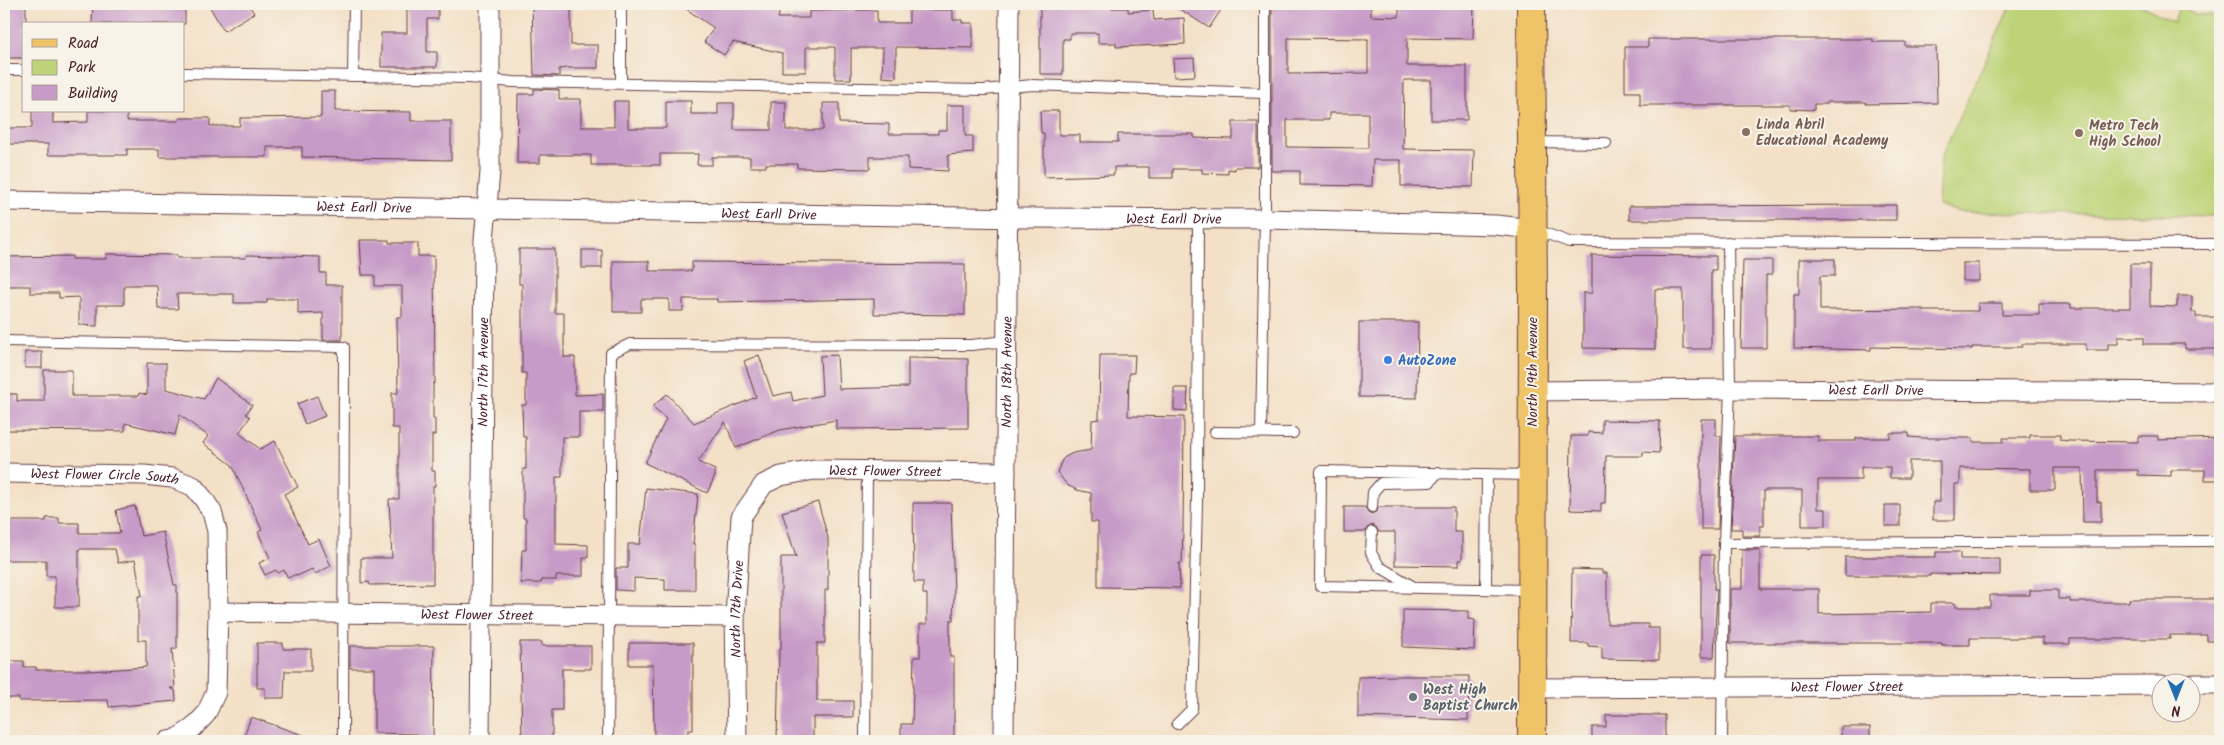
<svg xmlns="http://www.w3.org/2000/svg" width="2224" height="745" font-family="Kalam,sans-serif">
  <style>
    .green { fill: #bdd377; stroke: #847951 }
    .building { fill: #c79bc7; fill-rule: evenodd }
    .lines { fill: none; stroke-linecap: round; stroke-linejoin: round }
    .lane-casing { stroke: #633c42; stroke-width: 12 }
    .street-casing { stroke: #633c42; stroke-width: 21 }
    .primary-casing { stroke: #633c42; stroke-width: 30 }
    .lane { stroke: #fff; stroke-width: 10 }
    .street { stroke: #fff; stroke-width: 19 }
    .primary { stroke: #efc469; stroke-width: 28 }
    .education-dot { fill: #8d6e63; stroke: #f7f3e8; stroke-width: 2 }
    .shop-dot { fill: #3f7fe0; stroke: #f7f3e8; stroke-width: 2 }
    .worship-dot { fill: #6b7280; stroke: #f7f3e8; stroke-width: 2 }
    .labels { text-anchor: middle; stroke-width: 4; stroke-linejoin: round; paint-order: stroke }
    .education-label { font-size: 14px; font-weight: bold; fill: #785e54; stroke: #f7f3e8; text-anchor: start }
    .street-label { font-size: 14px; fill: #4a1f2b; stroke: #f7f3e8 }
    .shop-label { font-size: 14px; font-weight: bold; fill: #366cbe; stroke: #f7f3e8; text-anchor: start }
    .worship-label { font-size: 14px; font-weight: bold; fill: #5b616d; stroke: #f7f3e8; text-anchor: start }
  </style>
  <rect width="100%" height="100%" fill="#f7f3e8"/>
  <filter id="ink" filterUnits="userSpaceOnUse"><feTurbulence type="fractalNoise" baseFrequency=".02" numOctaves="2"/><feDisplacementMap in="SourceGraphic" scale="10" xChannelSelector="R" yChannelSelector="G"/><feConvolveMatrix kernelMatrix="1 2 1 2 8 2 1 2 1" color-interpolation-filters="sRGB"/></filter>
  <filter id="wash" filterUnits="userSpaceOnUse"><feTurbulence type="fractalNoise" baseFrequency=".0096" numOctaves="4" result="noise"/><feDisplacementMap in="SourceGraphic" scale="20" xChannelSelector="R" yChannelSelector="G"/><feGaussianBlur stdDeviation="1.12" result="paint"/><feColorMatrix in="noise" values="0 0 0 0 0 0 0 0 0 0 0 0 0 0 0 0 0 1.4 0 .05"/><feComposite in="paint" operator="in"/></filter>
  <g filter="url(#wash)">
    <rect width="100%" height="100%" fill="#f3e0c6"/>
    <path class="green" d="M2011,4H2139L2174,22L2179,6L2195,14L2220,16V216L1958,212L1938,205L1941,157Z"/>
    <g id="blocks">
      <g class="building">
        <path d="M4,4H26V24H24V58H4Z"/>
        <path d="M93,4H185V24H92Z"/>
        <path d="M208,4H248L254,13L224,31Z"/>
        <path d="M407,4H438V19H427V52H437V67H381V33H407Z"/>
        <path d="M532,4H571V45H598V68H567L559,69V76L534,75Z"/>
        <path d="M679,4H750L766,7L767,4H781L778,18H809V11L877,10V23H909V10H953V20H962V23H973V48L896,47V78L882,77L883,48H851V79H835V47H806V72H782V53L733,42L724,55L704,42L714,28Z"/>
        <path d="M1040,4H1111V8H1128V12L1153,10L1154,20L1184,18L1185,44L1116,47V43H1098V33H1070V39H1063V74H1040Z"/>
        <path d="M1172,4H1225L1209,28Z"/>
        <path d="M1272,4H1371V16L1399,17V4H1474L1473,39L1407,38V66H1467V120H1431V80H1404L1403,149L1474,150L1473,187L1401,186V160H1373L1372,186L1300,185V171H1272ZM1288,38L1368,39V73L1288,74ZM1329,113H1368V148L1287,147V120H1329Z"/>
        <path d="M1648,39H1873V42H1905V46H1936L1937,103L1866,104V102H1827V104H1814V110L1790,109V105H1640V92H1625V47H1648Z"/>
        <path d="M1194,58L1195,76L1174,77L1173,59Z"/>
        <path d="M534,89L559,90V99H581V127H614V101H628V128H666V101H691V114H718V103H734V130H771V102H786V130H823V103H839V123L889,124V134H938V130H947V105H965V136H973V153L948,155V171L908,169V157H870V169L797,168V164H766V167H750V157H712V165H697L698,154H660V165H591V155H540V163H517L518,94H534Z"/>
        <path d="M321,91H335V111L411,112V121H451V160L302,157V147H267V157H159V149H127V155H48V144H4V128H32V111H53V123L88,122V111H127V121H179V118H210V126H240V118L321,117Z"/>
        <path d="M1040,111H1059V135H1080V142H1118V134H1194V138L1233,139V122H1258V167H1235V170L1228,169V174L1202,173V169H1173V178H1149V167H1114V175L1044,177V133H1041Z"/>
        <path d="M1896,205V220H1629V206Z"/>
        <path d="M360,240H389V243H418V256H434L435,383H433V419H435V435H432V471H435V486H433V584L370,585L369,582L361,583V558H392L389,499H399V428H392V393H398L397,317H402V286H375V275H362Z"/>
        <path d="M519,249H555V313H564V357H575V395L603,394V412H579V437H562V477H556V544L588,545V558H583V576H556V580H542L541,583H521L522,550H526V518H523V469H526V437H523L522,405H526V373H522V284H519Z"/>
        <rect x="582" y="250" width="20" height="18"/>
        <path d="M106,254L177,255V258H246V255L320,257V273H326V285H342V340H323V313L298,314V299H267V303H234V294H177L178,309H158L157,285H124V305H97V326L79,325V297L59,298V293H30V286H4V257L72,256V259H106Z"/>
        <path d="M1592,255L1716,256V270H1711V349H1683V289H1655V349L1583,348V293H1592Z"/>
        <path d="M1799,259H1835V276H1820V310L1923,309V311H1978V303H2002V315H2039V304H2071V308H2130V264H2150V306L2177,307V296H2192V312H2196V317H2216V349H2185V344H2144V337H2118V344H2108V350H2086V344H2022V347H1972V349L1871,347V350L1794,348V294H1799Z"/>
        <path d="M1743,260H1772V275H1766V348H1741Z"/>
        <path d="M613,261H649V271H692V262L965,264V315L874,314V299L717,302V299H683V311H669V299H641V312H613Z"/>
        <rect x="1963" y="263" width="16" height="18"/>
        <path d="M1359,322H1418L1417,398L1359,397Z"/>
        <rect x="25" y="352" width="17" height="16"/>
        <path d="M759,355L773,396L791,392L793,401L822,395L820,356L837,355L839,389L908,387V358L968,359V428L836,429V420L780,430L736,448L725,422L698,462L715,470V476L707,493L645,463L666,419L652,407L667,394L694,423L756,397L744,361Z"/>
        <path d="M1100,355H1135L1134,373H1129L1128,416L1184,417L1183,531L1182,563H1179L1180,588L1098,587V522H1091V493L1077,490L1067,485L1057,472L1062,460L1065,457L1073,453L1091,450L1092,420L1099,419Z"/>
        <path d="M147,363H166V389L204,399L216,378L252,405L246,414L250,417L239,433L260,449L275,441L298,487L284,494L308,544L319,539L331,566L315,574L312,569L297,576L296,574L288,578L284,570L278,573L276,570L265,575L259,563L270,558L258,532L262,530L232,465L203,443L208,436L180,415L175,435L125,423V431L5,430L4,394H17V401H44V370H72V396H138L139,393L147,395Z"/>
        <path d="M1174,388H1188L1187,411L1174,410Z"/>
        <path d="M317,396L325,416L305,424L297,404Z"/>
        <path d="M1701,419H1716V436H1721L1718,529H1701Z"/>
        <path d="M1602,420L1660,421L1659,453L1643,452V456H1606L1605,503H1601V511L1570,510L1571,436H1588V432L1602,433Z"/>
        <path d="M1890,433H1909V437L1921,438H1973V442H2003V438H2030V435H2060V440L2070,441L2138,442V436H2158V440L2220,438V480H2205V470H2171V476L2138,475V470H2097V502H2101V522H2083L2082,468H2055V490H2030V469L1960,468V484H1955V520H1933V502H1940V461H1909V478H1890V467H1861V480H1818V509H1826V526H1802V490H1764V526H1760V536H1742V529H1731L1735,436H1818V441H1856V438H1890Z"/>
        <path d="M646,488L698,494L693,544H695V590H665V579L634,578V591L616,590V568H628V544H640Z"/>
        <path d="M818,502L828,538V590H825V643H817V701H853V717H813V741H777L779,650H781V557H796L782,512Z"/>
        <path d="M913,503H951L954,594L953,620H950V657H954V739H947V741H911V739H901V724H912L914,657H920V624H927V594H923V582H914Z"/>
        <rect x="1885" y="505" width="15" height="21"/>
        <path d="M135,506L141,536L163,532L174,585H177V649H172L175,688H170L175,690L176,701L109,707L108,700L19,701V698H7V695H4V661H24V667H36V670H90V671L146,667V640H138V596H142L135,560L118,563L115,549H79V607H55V576H46V560H4V521H46V518H59V523H79V533H120L116,510Z"/>
        <path d="M1344,507H1365L1368,512L1372,514L1377,511L1379,507H1454V532H1462V560H1459V566L1395,565V532H1379L1376,527L1372,525L1367,528L1365,532H1344Z"/>
        <path d="M1742,550H1760V589H1819V614L1931,612V603H1955V607H1990V595H2030V590H2058V599H2070V602H2129V599H2220V641H2207V635H2170V639H2070V644H2043V638H1970V645H1942V643H1730V589H1742Z"/>
        <path d="M1936,552H1960V559H2000V575L1930,574V576H1845V557H1936Z"/>
        <path d="M1701,555H1714V589H1717L1714,657H1701Z"/>
        <path d="M1572,569L1602,570V573H1607V624H1648V628H1659V660L1602,659V647L1588,646V643H1571Z"/>
        <path d="M1403,610L1469,611L1468,619L1475,620L1474,650L1403,647Z"/>
        <path d="M520,642H542V646H591V669H562V710H552V741H522Z"/>
        <path d="M257,643H283V649H311V671H285L284,698H265V688H257Z"/>
        <path d="M629,643H693V730H688V737H654L653,665H629Z"/>
        <path d="M350,646H434L433,741H416V734L374,733V668H350Z"/>
        <path d="M1393,676H1469L1468,720L1358,717V677Z"/>
        <path d="M1606,715H1665V741H1592V727H1606Z"/>
        <path d="M251,717L314,739V741H242Z"/>
        <rect x="1841" y="727" width="29" height="14"/>
      </g>
    </g>
  </g>
  <g filter="url(#ink)">
    <use href="#blocks" fill-opacity="0" stroke="#633c42" stroke-width="1"/>
    <g class="lines">
      <defs>
        <g id="lane">
          <path d="M621,4V83"/>
          <path d="M4,70H24"/>
          <path d="M184,73L469,78L513,82L984,90L1032,85L1264,93"/>
          <path d="M353,76L354,4"/>
          <path d="M1532,142L1606,143"/>
          <path d="M1534,229L1569,242L2220,244"/>
          <path d="M4,341L344,347L343,741"/>
          <path d="M1215,432L1293,433"/>
          <path d="M1261,432L1265,219V4"/>
          <path d="M1372,507L1373,492L1381,483L1430,482L1438,472"/>
          <path d="M1372,532L1371,553L1380,567L1414,587"/>
          <path d="M1724,543L2220,541"/>
          <path d="M1486,589L1487,474"/>
          <path d="M1530,590L1320,586L1321,471L1532,475"/>
          <path d="M1177,724L1192,709L1197,502L1198,218"/>
          <path d="M608,741L611,353L630,344L971,345L1006,341"/>
          <path d="M865,741L867,470"/>
          <path d="M1722,741L1724,543L1730,389L1728,242"/>
        </g>
        <g id="street">
          <path id="s1" d="M4,201L1027,218L1265,219L1496,225L1533,229"/>
          <path id="s2" d="M1532,391L1730,389L2220,392"/>
          <path id="s3" d="M4,473L144,475L172,478L193,486L203,498L212,512L217,531L218,612L216,692L206,714L193,728L175,740L168,741"/>
          <path id="s4" d="M218,612L735,617"/>
          <path d="M2192,684H2220"/>
          <path id="s5" d="M1532,688L2162,685"/>
          <path id="s6" d="M480,741L484,240L490,172V4"/>
          <path id="s7" d="M737,741L735,617L741,517L764,484L781,476L814,470L1006,472"/>
          <path id="s8" d="M1004,741L1009,4"/>
        </g>
        <path id="primary" d="M1531,4L1533,295L1532,741"/>
      </defs>
      <use href="#lane" class="lane-casing"/>
      <use href="#street" class="street-casing"/>
      <use href="#primary" class="primary-casing"/>
      <use href="#lane" class="lane"/>
      <use href="#street" class="street"/>
      <use href="#primary" class="primary"/>
    </g>
  </g>
  <g class="education-dot">
    <circle cx="1746" cy="132" r="5"/>
    <circle cx="2079" cy="133" r="5"/>
  </g>
  <circle class="shop-dot" cx="1388" cy="360" r="5"/>
  <circle class="worship-dot" cx="1413" cy="697" r="5"/>
  <g class="labels">
    <g class="education-label">
      <text x="1756" y="129">Linda Abril<tspan x="1756" dy="16">Educational Academy</tspan></text>
      <text x="2089" y="130">Metro Tech<tspan x="2089" dy="16">High School</tspan></text>
    </g>
    <g class="street-label">
      <text dy="5" stroke="none"><textPath href="#s1" startOffset="360">West Earll Drive</textPath></text>
      <text dy="5" stroke="none"><textPath href="#s1" startOffset="765">West Earll Drive</textPath></text>
      <text dy="5" stroke="none"><textPath href="#s1" startOffset="1170">West Earll Drive</textPath></text>
      <text dy="5" stroke="none"><textPath href="#s6" startOffset="369">North 17th Avenue</textPath></text>
      <text dy="5" stroke="none"><textPath href="#s8" startOffset="369">North 18th Avenue</textPath></text>
      <text transform="translate(1532 372) rotate(-90)" y="5">North 19th Avenue</text>
      <text dy="5" stroke="none"><textPath href="#s2" startOffset="344">West Earll Drive</textPath></text>
      <text dy="5" stroke="none"><textPath href="#s7" startOffset="388">West Flower Street</textPath></text>
      <text dy="5" stroke="none"><textPath href="#s3" startOffset="101">West Flower Circle South</textPath></text>
      <text dy="5" stroke="none"><textPath href="#s7" startOffset="132">North 17th Drive</textPath></text>
      <text dy="5" stroke="none"><textPath href="#s4" startOffset="259">West Flower Street</textPath></text>
      <text dy="5" stroke="none"><textPath href="#s5" startOffset="315">West Flower Street</textPath></text>
    </g>
    <g class="shop-label">
      <text x="1398" y="365">AutoZone</text>
    </g>
    <g class="worship-label">
      <text x="1423" y="694">West High<tspan x="1423" dy="16">Baptist Church</tspan></text>
    </g>
  </g>
  <rect width="2224" height="745" fill="none" stroke="#f7f3e8" stroke-width="20"/>
  <rect x="22" y="22" width="162" height="90" fill="#f7f3e8" stroke="#b29e9c"/>
  <rect x="32" y="39" width="25" height="8" fill="#efc469" stroke="#b29e9c"/>
  <text x="68" y="48" font-size="15" fill="#4a1f2b">Road</text>
  <rect x="32" y="60" width="25" height="15" fill="#bdd377" stroke="#b29e9c"/>
  <text x="68" y="72" font-size="15" fill="#4a1f2b">Park</text>
  <rect x="32" y="85" width="25" height="15" fill="#c79bc7" stroke="#b29e9c"/>
  <text x="68" y="98" font-size="15" fill="#4a1f2b">Building</text>
  <g transform="translate(2176 698) rotate(180)"><circle r="24" fill="#f7f3e8" stroke="#b29e9c"/>
  <path d="M0-4L9 19L0 12L-9 19Z" fill="#1f6fb2"/>
  <text y="-8" font-size="14" font-weight="bold" text-anchor="middle" fill="#4a1f2b">N</text>
  </g>
</svg>
